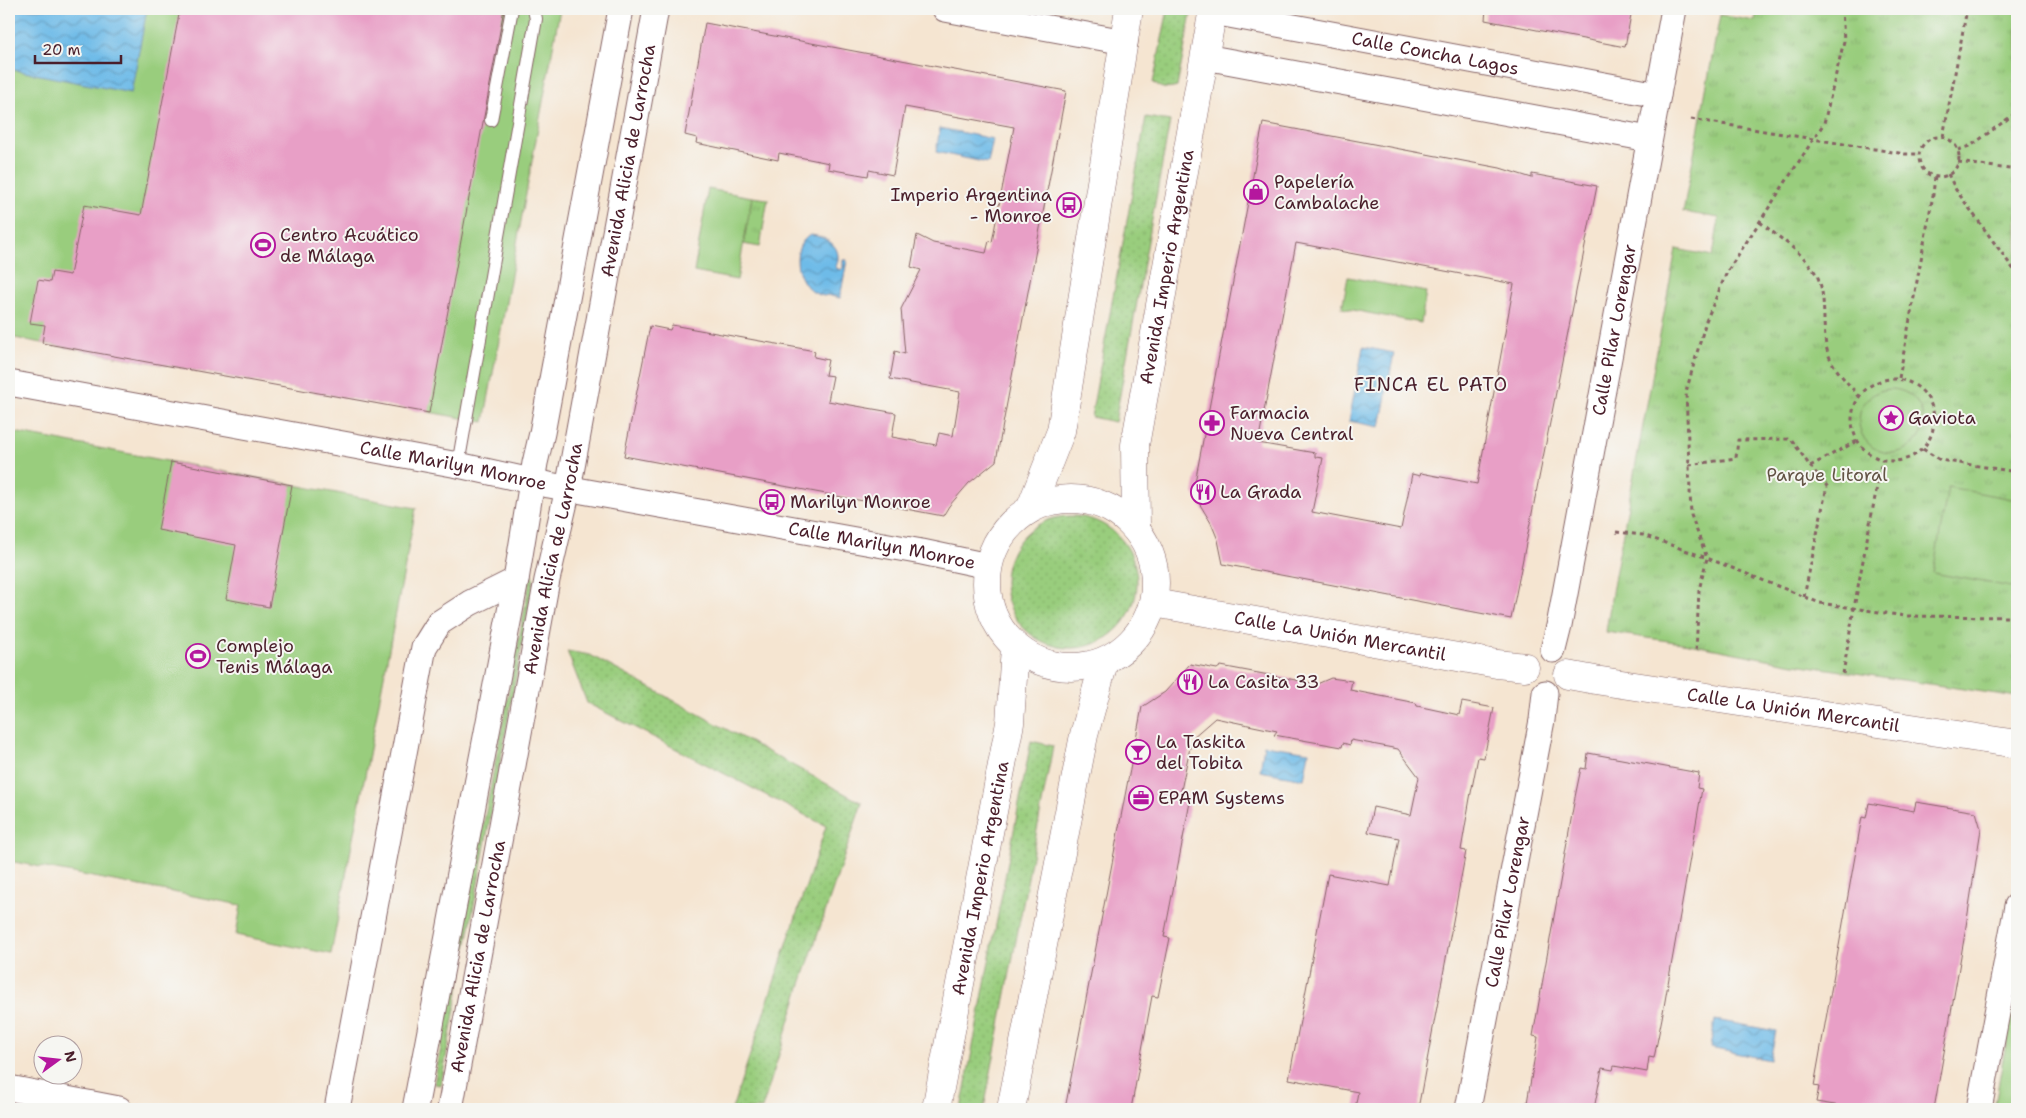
<svg xmlns="http://www.w3.org/2000/svg" width="2026" height="1118" font-family="'Shantell Sans',sans-serif">
  <style>
    .grass { fill: url(#grass-dots); stroke: #727654 }
    .park { fill: url(#park-tufts); stroke: #727654 }
    .garden { fill: #99cd7d; stroke: #727654 }
    .water { fill: url(#water-waves); stroke: #5c6d8a }
    .building { fill: #e89fc6; fill-rule: evenodd }
    .lines { fill: none; stroke-linecap: round; stroke-linejoin: round }
    .lane-casing { stroke: #866465; stroke-width: 14 }
    .street-casing { stroke: #866465; stroke-width: 27 }
    .secondary-casing { stroke: #866465; stroke-width: 29 }
    .path { stroke: #866465; stroke-width: 3; stroke-dasharray: 4 4; stroke-linecap: butt }
    .lane { stroke: #fff; stroke-width: 12 }
    .street { stroke: #fff; stroke-width: 25 }
    .secondary { stroke: #fff; stroke-width: 28 }
    .labels { text-anchor: middle; stroke-width: 4; stroke-linejoin: round; paint-order: stroke }
    .street-label { font-size: 18px; fill: #4a1f2b; stroke: #f6f6f2 }
    .poi-label { font-size: 18px; fill: #4a1f2b; stroke: #f6f6f2; text-anchor: start }
    .park-label { font-size: 18px; fill: #625344; stroke: #f6f6f2 }
    .neighbourhood-label { font-size: 19px; letter-spacing: 1px; fill: #4a1f2b; stroke: #f6f6f2 }
  </style>
  <defs>
    <pattern id="grass-dots" width="8" height="8" patternUnits="userSpaceOnUse" patternTransform="scale(1.25)"><rect width="8" height="8" fill="#99cd7d"/><path d="M2 2h.1M6 6h.1" fill="none" stroke="#85b06c" stroke-width="1.8" stroke-linecap="round"/></pattern>
    <pattern id="park-tufts" width="24" height="20" patternUnits="userSpaceOnUse" patternTransform="scale(1.25)"><rect width="24" height="20" fill="#99cd7d"/><path d="M3 7l-1-3M5 7V3M7 7l1-3M15 17l-1-3M17 17v-4M19 17l1-3" fill="none" stroke="#85b06c"/></pattern>
    <pattern id="water-waves" width="16" height="10" patternUnits="userSpaceOnUse" patternTransform="scale(1.25)"><rect width="16" height="10" fill="#6ebbe8"/><path d="M0 5q4-4 8 0t8 0" fill="none" stroke="#5c97bc"/></pattern>
  </defs>
  <rect width="100%" height="100%" fill="#f6f6f2"/>
  <filter id="ink" filterUnits="userSpaceOnUse"><feTurbulence type="fractalNoise" baseFrequency=".02" numOctaves="2"/><feDisplacementMap in="SourceGraphic" scale="10" xChannelSelector="R" yChannelSelector="G"/><feConvolveMatrix kernelMatrix="1 2 1 2 8 2 1 2 1" color-interpolation-filters="sRGB"/></filter>
  <filter id="wash" filterUnits="userSpaceOnUse"><feTurbulence type="fractalNoise" baseFrequency=".0096" numOctaves="4" result="noise"/><feDisplacementMap in="SourceGraphic" scale="20" xChannelSelector="R" yChannelSelector="G"/><feGaussianBlur stdDeviation="1.12" result="paint"/><feColorMatrix in="noise" values="0 0 0 0 0 0 0 0 0 0 0 0 0 0 0 0 0 1.4 0 .05"/><feComposite in="paint" operator="in"/></filter>
  <g filter="url(#wash)">
    <rect width="100%" height="100%" fill="#f5e5d1"/>
    <g class="grass">
      <path d="M1168,9H1192L1177,87C1167,90 1162,89 1153,83Z"/>
      <path d="M1146,117L1170,121L1115,422L1091,417Z"/>
      <circle cx="1071" cy="582" r="66"/>
      <path d="M531,575L534,578L441,1085L434,1084Z"/>
      <path d="M567,651L590,655L862,803L801,984L762,1109H732L826,826L587,703Z"/>
      <path d="M1031,741L1053,746L984,1109H961Z"/>
    </g>
    <g class="park">
      <path d="M1757,9H2017V697L1788,663L1689,644L1606,632L1613,586L1676,249L1713,256L1719,218L1683,212L1720,15L1755,21Z"/>
      <path d="M752,197L768,199L760,247L743,244Z"/>
    </g>
    <g class="garden">
      <path d="M9,9H560L484,422L9,337Z"/>
      <path d="M708,189L752,197L737,280L694,272Z"/>
      <path d="M1348,277L1426,292L1421,323L1342,308Z"/>
      <circle cx="1891" cy="421" r="32"/>
      <path d="M9,431L416,508L331,954L236,935L241,905L9,861Z"/>
      <path d="M1948,487L2017,500V588L1933,573Z"/>
      <path d="M2017,983V1109H1994Z"/>
    </g>
    <g class="water">
      <path d="M9,9H147L131,93L9,69Z"/>
      <path d="M940,128L993,139L988,163L936,152Z"/>
      <path d="M810,235C823,236 839,243 838,259C838,262 836,265 836,268L841,270L843,268V260H847L840,298L827,295L824,296C820,295 816,294 813,292C795,279 790,247 810,235Z"/>
      <path d="M1363,347L1394,353L1380,427L1349,421Z"/>
      <path d="M1264,745L1309,752L1304,779L1260,771Z"/>
      <path d="M1715,1020L1776,1031L1770,1060L1710,1048Z"/>
    </g>
    <g id="blocks">
      <g class="building">
        <path d="M180,9H504L429,413L42,343L45,325L30,323L38,280L50,282L52,272L70,275L84,205L141,215Z"/>
        <path d="M1486,9H1632L1625,47L1485,20Z"/>
        <path d="M705,23L1066,91L996,461L969,483L949,506L943,516L624,456L650,326L670,330L672,325L815,351L814,357L828,360L825,375L833,376L828,401L896,413L892,437L936,445L939,433L953,436L960,392L890,379L895,351L905,354L901,309L921,270L911,267L917,235L933,243L986,253L989,241L992,242L1014,127L905,107L893,175L869,170L868,176L828,169L829,163L779,153L778,160L696,143L697,138L685,135Z"/>
        <path d="M1263,123L1500,168L1532,178V174L1597,186L1511,619L1223,564L1218,540L1211,523L1193,493ZM1296,243L1514,284L1477,484L1421,473L1420,476L1412,474L1401,529L1312,512L1323,458L1315,457V453L1258,443Z"/>
        <path d="M171,462L292,485L269,607L226,599L236,545L158,530Z"/>
        <path d="M1190,664L1217,669L1221,666L1317,684L1331,678L1352,681L1350,690L1416,703L1417,706L1459,715L1462,702L1494,708L1484,758L1478,757L1470,798L1461,850L1466,851L1418,1109H1355L1358,1092L1289,1079L1328,874L1390,886L1399,838L1368,832L1373,807L1411,815L1419,777L1398,749L1351,740L1350,745L1343,743L1342,747L1274,735L1277,731L1215,718L1192,738L1180,795L1191,797L1164,937L1170,938L1158,997L1152,996L1131,1109H1065L1142,707L1165,692Z"/>
        <path d="M1588,753L1699,773L1697,788L1702,789L1662,1018L1654,1058L1649,1057L1647,1072L1614,1066L1613,1070L1602,1068L1594,1109H1526L1538,1037L1533,1036L1575,797L1581,768L1586,769Z"/>
        <path d="M1916,802L1976,812L1981,829L1964,939L1934,1109H1859L1816,1102L1819,1087L1814,1086L1862,817L1866,818L1869,803L1914,811Z"/>
      </g>
    </g>
  </g>
  <g filter="url(#ink)">
    <use href="#blocks" fill-opacity="0" stroke="#866465" stroke-width="1"/>
    <g class="lines">
      <defs>
        <g id="lane">
          <path d="M491,120L512,9"/>
          <path d="M458,465L536,19L534,9"/>
        </g>
        <g id="street">
          <path d="M945,9L1125,42"/>
          <path id="s1" d="M1213,12L1658,95"/>
          <path d="M1205,57L1649,139"/>
          <path id="s2" d="M9,383L458,465L549,485L922,552L988,566"/>
          <path id="s3" d="M1553,650L1559,626L1674,9"/>
          <path d="M9,1088L119,1109"/>
          <path d="M337,1109L424,647L439,623L470,603L516,580"/>
          <path d="M415,1109L516,580L535,463L542,433L621,9"/>
          <path id="s4" d="M450,1109L547,580L568,489L656,9"/>
          <path id="s5" d="M1468,1109L1542,720L1545,693"/>
          <path d="M1979,1109L2017,906"/>
        </g>
        <g id="secondary">
          <circle cx="1071" cy="583" r="84"/>
          <path d="M1031,507L1061,431L1129,9"/>
          <path id="s6" d="M1136,528L1135,445L1213,9"/>
          <path id="s7" d="M1154,603L1497,664L1525,667"/>
          <path id="s8" d="M1568,675L1595,680L2017,744"/>
          <path id="s9" d="M936,1109L1010,723L1015,647"/>
          <path d="M1011,1109L1084,735L1104,662"/>
        </g>
      </defs>
      <use href="#lane" class="lane-casing"/>
      <use href="#street" class="street-casing"/>
      <use href="#secondary" class="secondary-casing"/>
      <g class="path">
        <path d="M1842,9L1844,41L1824,123L1727,272L1706,321L1686,392L1691,515L1707,558L1820,603L1905,616L2017,617"/>
        <path d="M1691,119L1905,154H1920"/>
        <path d="M1943,137L1967,9"/>
        <circle cx="1939" cy="157" r="20"/>
        <path d="M1958,150L1972,145L2017,112"/>
        <path d="M1958,162L2017,170"/>
        <path d="M1948,174L1956,190L2017,274"/>
        <path d="M1760,222C1779,238 1803,252 1816,274C1827,292 1822,324 1826,345C1829,365 1846,381 1859,396"/>
        <path d="M1899,378L1933,195L1935,176"/>
        <circle cx="1893" cy="420" r="41"/>
        <path d="M1923,449L1940,460L2017,472"/>
        <path d="M1689,465L1736,458L1738,440L1791,439L1810,466L1857,441"/>
        <path d="M1616,532L1643,535L1707,558L1699,590L1696,652"/>
        <path d="M1804,597L1827,486L1810,466"/>
        <path d="M2012,617L2017,593"/>
        <path d="M1843,674L1854,608L1882,460"/>
      </g>
      <use href="#lane" class="lane"/>
      <use href="#street" class="street"/>
      <use href="#secondary" class="secondary"/>
    </g>
  </g>
  <defs>
    <symbol id="shop-ring" viewBox="-11 -11 22 22"><circle r="9.5" fill="#f6f6f2" stroke="#b5179e" stroke-width="1.5"/><path d="M-5-2.5h2.3a2.7 3.5 0 0 1 5.4 0H5L5.5 6h-11ZM-1.5-2.5h3a1.5 2.3 0 0 0-3 0Z" fill="#b5179e"/></symbol>
    <symbol id="bus-ring" viewBox="-11 -11 22 22"><circle r="9.5" fill="#f6f6f2" stroke="#b5179e" stroke-width="1.5"/><path d="M-5-6H5V4H4V6H2V4H-2V6H-4V4H-5ZM-3.5-4V0h7V-4ZM-3.5 1.2v1.5H-2V1.2ZM2 1.2v1.5H3.5V1.2Z" fill="#b5179e"/></symbol>
    <symbol id="stadium-ring" viewBox="-11 -11 22 22"><circle r="9.5" fill="#f6f6f2" stroke="#b5179e" stroke-width="1.5"/><path d="M0-5a6.5 5 0 1 0 0 10a6.5 5 0 1 0 0-10ZM-3.5-1.8h7v3.6h-7Z" fill="#b5179e"/></symbol>
    <symbol id="sight-ring" viewBox="-11 -11 22 22"><circle r="9.5" fill="#f6f6f2" stroke="#b5179e" stroke-width="1.5"/><path d="M0-6L1.8-2.2L6-1.7L2.9 1.2L3.7 5.4L0 3.3L-3.7 5.4L-2.9 1.2L-6-1.7L-1.8-2.2Z" fill="#b5179e"/></symbol>
    <symbol id="pharmacy-ring" viewBox="-11 -11 22 22"><circle r="9.5" fill="#f6f6f2" stroke="#b5179e" stroke-width="1.5"/><path d="M-2-6h4v4h4v4h-4v4h-4v-4h-4v-4h4Z" fill="#b5179e"/></symbol>
    <symbol id="restaurant-ring" viewBox="-11 -11 22 22"><circle r="9.5" fill="#f6f6f2" stroke="#b5179e" stroke-width="1.5"/><path d="M-5-6h1v4h1v-4h1v4h1v-4h1v5L-1.5 .5V6h-2V.5L-5-1ZM5-6V6H3V1.5H1.5Q1.5-4 5-6Z" fill="#b5179e"/></symbol>
    <symbol id="bar-ring" viewBox="-11 -11 22 22"><circle r="9.5" fill="#f6f6f2" stroke="#b5179e" stroke-width="1.5"/><path d="M-6-5H6L.8 .8V4.5H3.5V6h-7V4.5H-.8V.8Z" fill="#b5179e"/></symbol>
    <symbol id="office-ring" viewBox="-11 -11 22 22"><circle r="9.5" fill="#f6f6f2" stroke="#b5179e" stroke-width="1.5"/><path d="M-6-3h4V-5.5h4V-3h4V5H-6ZM-1-4.5V-3h2v-1.5ZM-6 0V1H6V0Z" fill="#b5179e"/></symbol>
  </defs>
  <g fill-rule="evenodd">
    <use href="#shop-ring" x="1242" y="178" width="28" height="28"/>
    <use href="#bus-ring" x="1055" y="191" width="28" height="28"/>
    <use href="#stadium-ring" x="249" y="231" width="28" height="28"/>
    <use href="#sight-ring" x="1877" y="404" width="28" height="28"/>
    <use href="#pharmacy-ring" x="1198" y="409" width="28" height="28"/>
    <use href="#restaurant-ring" x="1189" y="478" width="28" height="28"/>
    <use href="#bus-ring" x="758" y="488" width="28" height="28"/>
    <use href="#stadium-ring" x="184" y="642" width="28" height="28"/>
    <use href="#restaurant-ring" x="1176" y="668" width="28" height="28"/>
    <use href="#bar-ring" x="1124" y="738" width="28" height="28"/>
    <use href="#office-ring" x="1127" y="784" width="28" height="28"/>
  </g>
  <g class="labels">
    <g class="street-label">
      <text dy="6" stroke="none"><textPath href="#s1" startOffset="226">Calle Concha Lagos</textPath></text>
      <text dy="6" stroke="none"><textPath href="#s4" startOffset="965">Avenida Alicia de Larrocha</textPath></text>
      <text dy="6" stroke="none"><textPath href="#s6" startOffset="264">Avenida Imperio Argentina</textPath></text>
      <text dy="6" stroke="none"><textPath href="#s3" startOffset="326">Calle Pilar Lorengar</textPath></text>
      <text dy="6" stroke="none"><textPath href="#s2" startOffset="452">Calle Marilyn Monroe</textPath></text>
      <text dy="6" stroke="none"><textPath href="#s2" startOffset="888">Calle Marilyn Monroe</textPath></text>
      <text dy="6" stroke="none"><textPath href="#s4" startOffset="560">Avenida Alicia de Larrocha</textPath></text>
      <text dy="6" stroke="none"><textPath href="#s7" startOffset="189">Calle La Unión Mercantil</textPath></text>
      <text dy="6" stroke="none"><textPath href="#s8" startOffset="228">Calle La Unión Mercantil</textPath></text>
      <text dy="6" stroke="none"><textPath href="#s9" startOffset="235">Avenida Imperio Argentina</textPath></text>
      <text dy="6" stroke="none"><textPath href="#s5" startOffset="211">Calle Pilar Lorengar</textPath></text>
      <text dy="6" stroke="none"><textPath href="#s4" startOffset="155">Avenida Alicia de Larrocha</textPath></text>
    </g>
    <g class="poi-label">
      <text x="1274" y="188">Papelería<tspan x="1274" dy="21">Cambalache</tspan></text>
      <text x="1052" y="201" text-anchor="end">Imperio Argentina<tspan x="1052" dy="21">- Monroe</tspan></text>
      <text x="280" y="241">Centro Acuático<tspan x="280" dy="21">de Málaga</tspan></text>
      <text x="1230" y="419">Farmacia<tspan x="1230" dy="21">Nueva Central</tspan></text>
      <text x="1908" y="424">Gaviota</text>
      <text x="1220" y="498">La Grada</text>
      <text x="790" y="508">Marilyn Monroe</text>
      <text x="216" y="652">Complejo<tspan x="216" dy="21">Tenis Málaga</tspan></text>
      <text x="1208" y="688">La Casita 33</text>
      <text x="1156" y="748">La Taskita<tspan x="1156" dy="21">del Tobita</tspan></text>
      <text x="1158" y="804">EPAM Systems</text>
    </g>
    <g class="park-label">
      <text x="1827" y="481">Parque Litoral</text>
    </g>
    <g class="neighbourhood-label">
      <text x="1431" y="391">FINCA EL PATO</text>
    </g>
  </g>
  <rect width="2026" height="1118" fill="none" stroke="#f6f6f2" stroke-width="30"/>
  <g transform="translate(58 1060) rotate(75)"><circle r="24" fill="#f6f6f2" stroke="#b1a0a2"/>
  <path d="M0-4L9 19L0 12L-9 19Z" fill="#b5179e"/>
  <text y="-8" font-size="14" font-weight="bold" text-anchor="middle" fill="#4a1f2b">N</text>
  </g>
  <path d="M35 55v8h86v-8" fill="none" stroke="#4a1f2b" stroke-width="2.5"/>
  <text x="42" y="55" font-size="15" fill="#4a1f2b" stroke="#f6f6f2" stroke-width="4" paint-order="stroke">20 m</text>
</svg>
